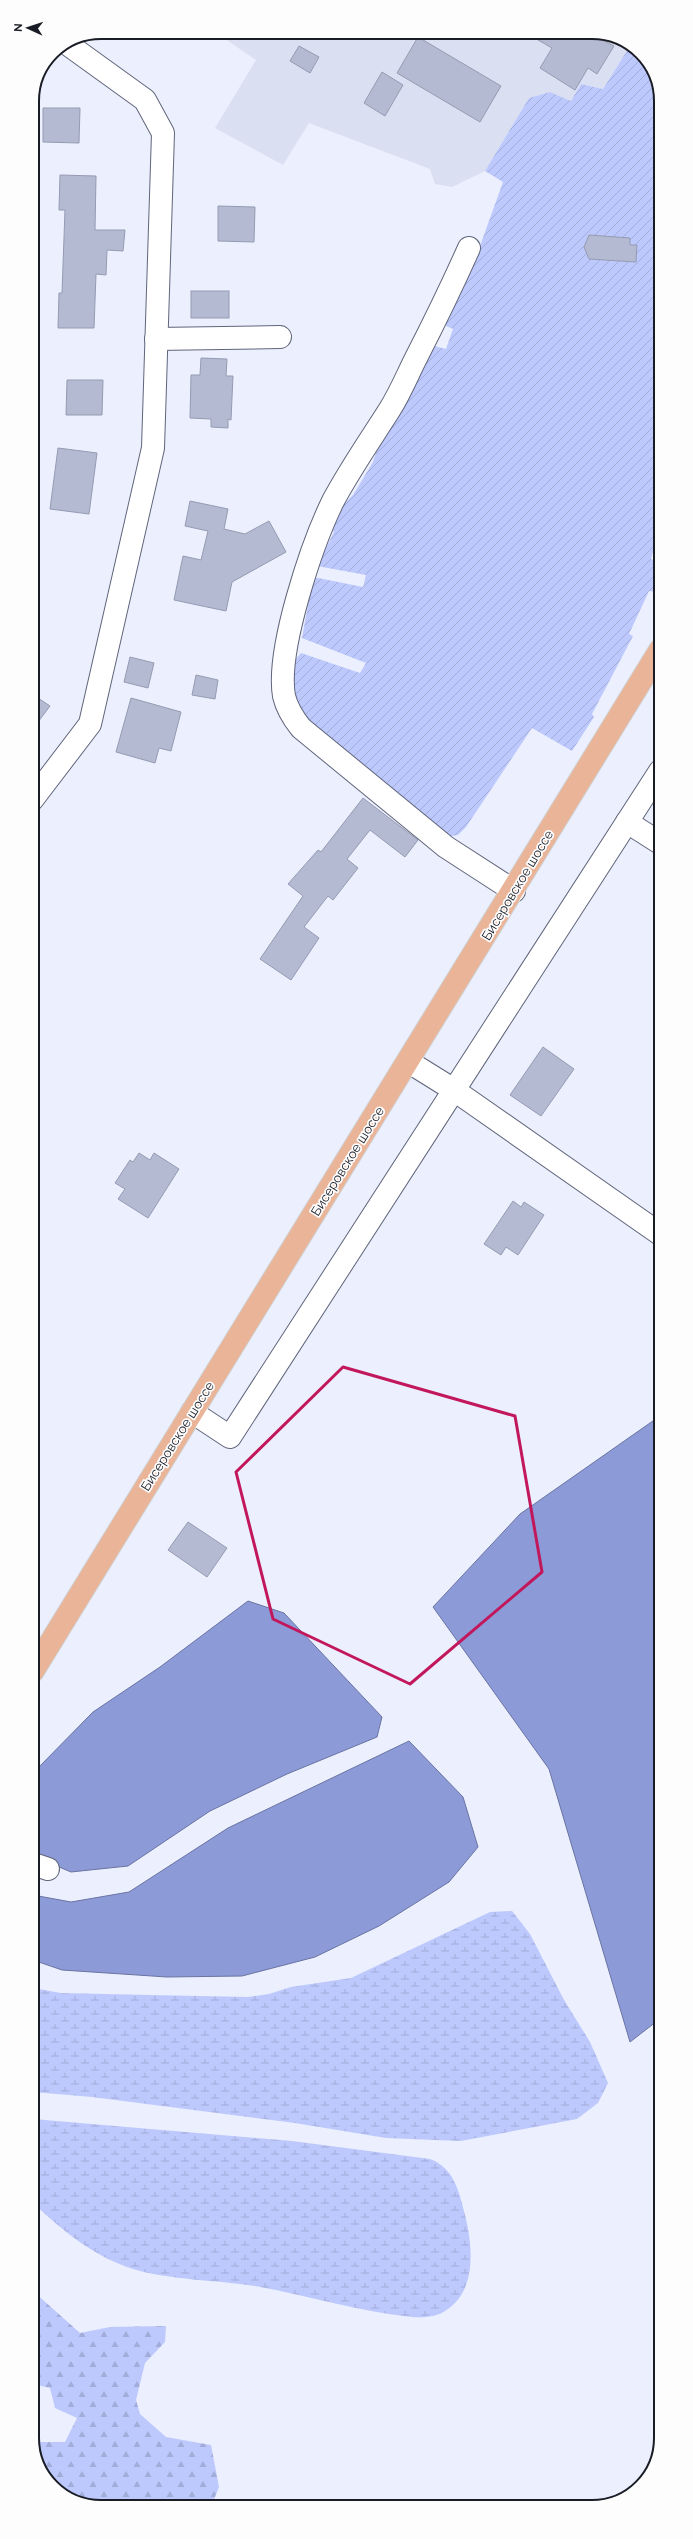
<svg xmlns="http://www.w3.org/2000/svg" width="693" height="2539" font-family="Raleway,sans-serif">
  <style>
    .built { fill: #dadff1 }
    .forest { fill: url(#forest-firs) }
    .wetland { fill: url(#wetland-marsh) }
    .garden { fill: url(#garden-furrows) }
    .water { fill: #8c9ad7; stroke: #6a74a2 }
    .building { fill: #b4bad2; stroke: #959bb2 }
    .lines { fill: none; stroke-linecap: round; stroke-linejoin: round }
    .minor-casing { stroke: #60657a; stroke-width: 24 }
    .major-casing { stroke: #d1d2d3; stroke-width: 24 }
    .minor { stroke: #fff; stroke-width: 22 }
    .major { stroke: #e9b498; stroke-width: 22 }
    .marked { fill: none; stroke: #c2185b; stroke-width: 3; stroke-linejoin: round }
    .labels { text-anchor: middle; stroke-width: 3.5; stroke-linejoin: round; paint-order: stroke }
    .street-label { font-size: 13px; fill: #1a1c25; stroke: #fdfdfd }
    .rim { fill: none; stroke: #1a1c25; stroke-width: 2 }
  </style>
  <defs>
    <pattern id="forest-firs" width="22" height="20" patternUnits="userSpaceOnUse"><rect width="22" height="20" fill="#bdc9fd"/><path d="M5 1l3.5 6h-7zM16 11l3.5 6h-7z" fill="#a2acd9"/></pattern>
    <pattern id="wetland-marsh" width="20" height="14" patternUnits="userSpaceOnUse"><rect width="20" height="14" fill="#bdc9fd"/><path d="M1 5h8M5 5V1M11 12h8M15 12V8" fill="none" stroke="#a2acd9"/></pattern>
    <pattern id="garden-furrows" width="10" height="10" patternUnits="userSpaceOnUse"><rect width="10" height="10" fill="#bdc9fd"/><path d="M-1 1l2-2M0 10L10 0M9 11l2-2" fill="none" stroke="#a2acd9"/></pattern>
  </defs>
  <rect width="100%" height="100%" fill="#ebeffe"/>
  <path class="built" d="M597,32L630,46L603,89L581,84L571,101L550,92L529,98L485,171L452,187L435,184L430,169L309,123L283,165L215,128L256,60L221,36Z"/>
  <path class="forest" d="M33,2291L80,2333L110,2327L166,2326L165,2342L145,2363L136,2400L140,2414L166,2437L211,2445L219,2487L211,2507H96L55,2490L33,2452V2442H65L77,2418L55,2408L50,2388L33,2384Z"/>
  <g class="wetland">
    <path d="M512,1911L530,1934L564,2000L590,2042L608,2083L598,2103L577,2119L461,2141L386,2138L295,2123L92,2097L33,2092V1988L61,1993L149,1995L248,1997L269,1994L291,1987L351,1978L490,1912Z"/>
    <path d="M33,2119L292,2141L430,2159C454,2168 459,2191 465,2215C473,2246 477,2292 445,2311C437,2317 422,2318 412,2317C359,2312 307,2295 255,2286C216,2280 170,2280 133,2269C93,2256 63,2231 33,2203Z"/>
  </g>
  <path class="garden" d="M630,46L638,49L660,87V398L657,452H660V552H653L651,559L660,564V589L658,592L649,591L629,634L633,636L592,714L594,717L572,751L532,728L466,827L458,835L451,836L309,724C292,701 294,688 294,661L301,653L360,673L366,663L302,638L313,577L363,587L366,575L317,566L334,532L332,529L342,506L353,495L373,462L382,434L431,345L446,349L453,329L444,325L475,260L503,182L485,171L529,98L550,92L571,101L581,84L603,89Z"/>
  <g class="water">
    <path d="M660,1416L661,2018L630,2042L549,1769L433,1607L520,1514Z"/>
    <path d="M248,1601L284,1613L382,1717L377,1737L287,1774L210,1811L128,1866L71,1872L33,1856V1775L36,1770L93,1712L160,1667Z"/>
    <path d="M409,1741L463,1797L478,1847L449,1882L379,1926L315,1957L242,1976L167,1977L62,1970L33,1960V1895L71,1902L129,1892L228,1828Z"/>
  </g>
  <g class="building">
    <path d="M597,32L603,35L600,39L614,46L597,74L588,68L575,90L540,68L552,48L526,33Z"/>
    <path d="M418,37L501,86L480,122L397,73Z"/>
    <path d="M299,46L319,57L310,73L290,61Z"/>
    <path d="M382,72L403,85L385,116L364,103Z"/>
    <path d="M43,108H80L79,143L43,142Z"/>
    <path d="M60,175L96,176L95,230H125L123,251L107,250L106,275L96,274L94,328H58L59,293H62L65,210H59Z"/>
    <path d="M218,206L255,207L254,242L218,241Z"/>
    <path d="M589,235L630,238V245H637L636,262L589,259L584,247Z"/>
    <rect x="191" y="291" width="38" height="27"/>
    <path d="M201,358L227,359L226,376H233L231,420L228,419V428L211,427V419L190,418L191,375H200Z"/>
    <path d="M67,380H103L102,415H66Z"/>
    <path d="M58,448L97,453L89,514L50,509Z"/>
    <path d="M190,501L228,509L224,529L245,534L269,521L286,552L232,582L226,611L174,600L183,556L201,560L208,531L185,526Z"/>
    <path d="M130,657L154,663L148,688L124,682Z"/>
    <path d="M196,675L218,680L215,699L192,695Z"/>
    <path d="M32,694L50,706L32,730Z"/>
    <path d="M131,698L181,712L171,751L159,748L155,763L116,752Z"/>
    <path d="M363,798L418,840L405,857L370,830L347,859L358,868L333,900L328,896L304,927L319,938L291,980L260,959L303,896L288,884L318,850L321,852Z"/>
    <path d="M543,1047L574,1069L541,1116L510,1095Z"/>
    <path d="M139,1153L150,1160L154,1153L179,1169L148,1218L118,1199L125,1189L115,1183L130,1160L133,1162Z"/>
    <path d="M513,1201L521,1207L524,1202L544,1215L518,1255L506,1247L501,1255L484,1244Z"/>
    <path d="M188,1522L227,1548L207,1577L168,1550Z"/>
  </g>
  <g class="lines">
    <defs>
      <g id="minor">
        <path d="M469,248C452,286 434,323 415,360C407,376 400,393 390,409C371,439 350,469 333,501C312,544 276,650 284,696C287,709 293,718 301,728L446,847L514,891"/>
        <path d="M156,339L280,337"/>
        <path d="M32,800L90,724L153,448L163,133L145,100L66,43"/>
        <path d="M627,822L660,843"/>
        <path d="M409,1062L454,1090L660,1234"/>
        <path d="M192,1412L230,1437L660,771"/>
        <path d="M33,1864L48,1869"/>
      </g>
      <path id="major" d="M33,1671L660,650"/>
    </defs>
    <use href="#minor" class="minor-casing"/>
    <use href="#major" class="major-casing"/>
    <use href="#minor" class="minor"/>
    <use href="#major" class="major"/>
  </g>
  <path class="marked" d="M343,1367L515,1416L542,1572L410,1684L273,1619L236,1472Z"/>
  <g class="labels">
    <g class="street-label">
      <text transform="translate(517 885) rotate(-59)" y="5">Бисеровское шоссе</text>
      <text transform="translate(347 1161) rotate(-58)" y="5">Бисеровское шоссе</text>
      <text transform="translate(177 1436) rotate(-58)" y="5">Бисеровское шоссе</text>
    </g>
  </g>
  <path d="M0 0H693V2539H0ZM101 39H592A62 62 0 0 1 654 101V2438A62 62 0 0 1 592 2500H101A62 62 0 0 1 39 2438V101A62 62 0 0 1 101 39Z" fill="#fdfdfd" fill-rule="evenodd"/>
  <path class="rim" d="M101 39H592A62 62 0 0 1 654 101V2438A62 62 0 0 1 592 2500H101A62 62 0 0 1 39 2438V101A62 62 0 0 1 101 39Z"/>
  <g transform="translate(28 28) rotate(273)" stroke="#fdfdfd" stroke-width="3" paint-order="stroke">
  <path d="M0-3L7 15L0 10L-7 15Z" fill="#1a1c25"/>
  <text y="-6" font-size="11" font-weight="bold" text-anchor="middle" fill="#1a1c25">N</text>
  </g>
</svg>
